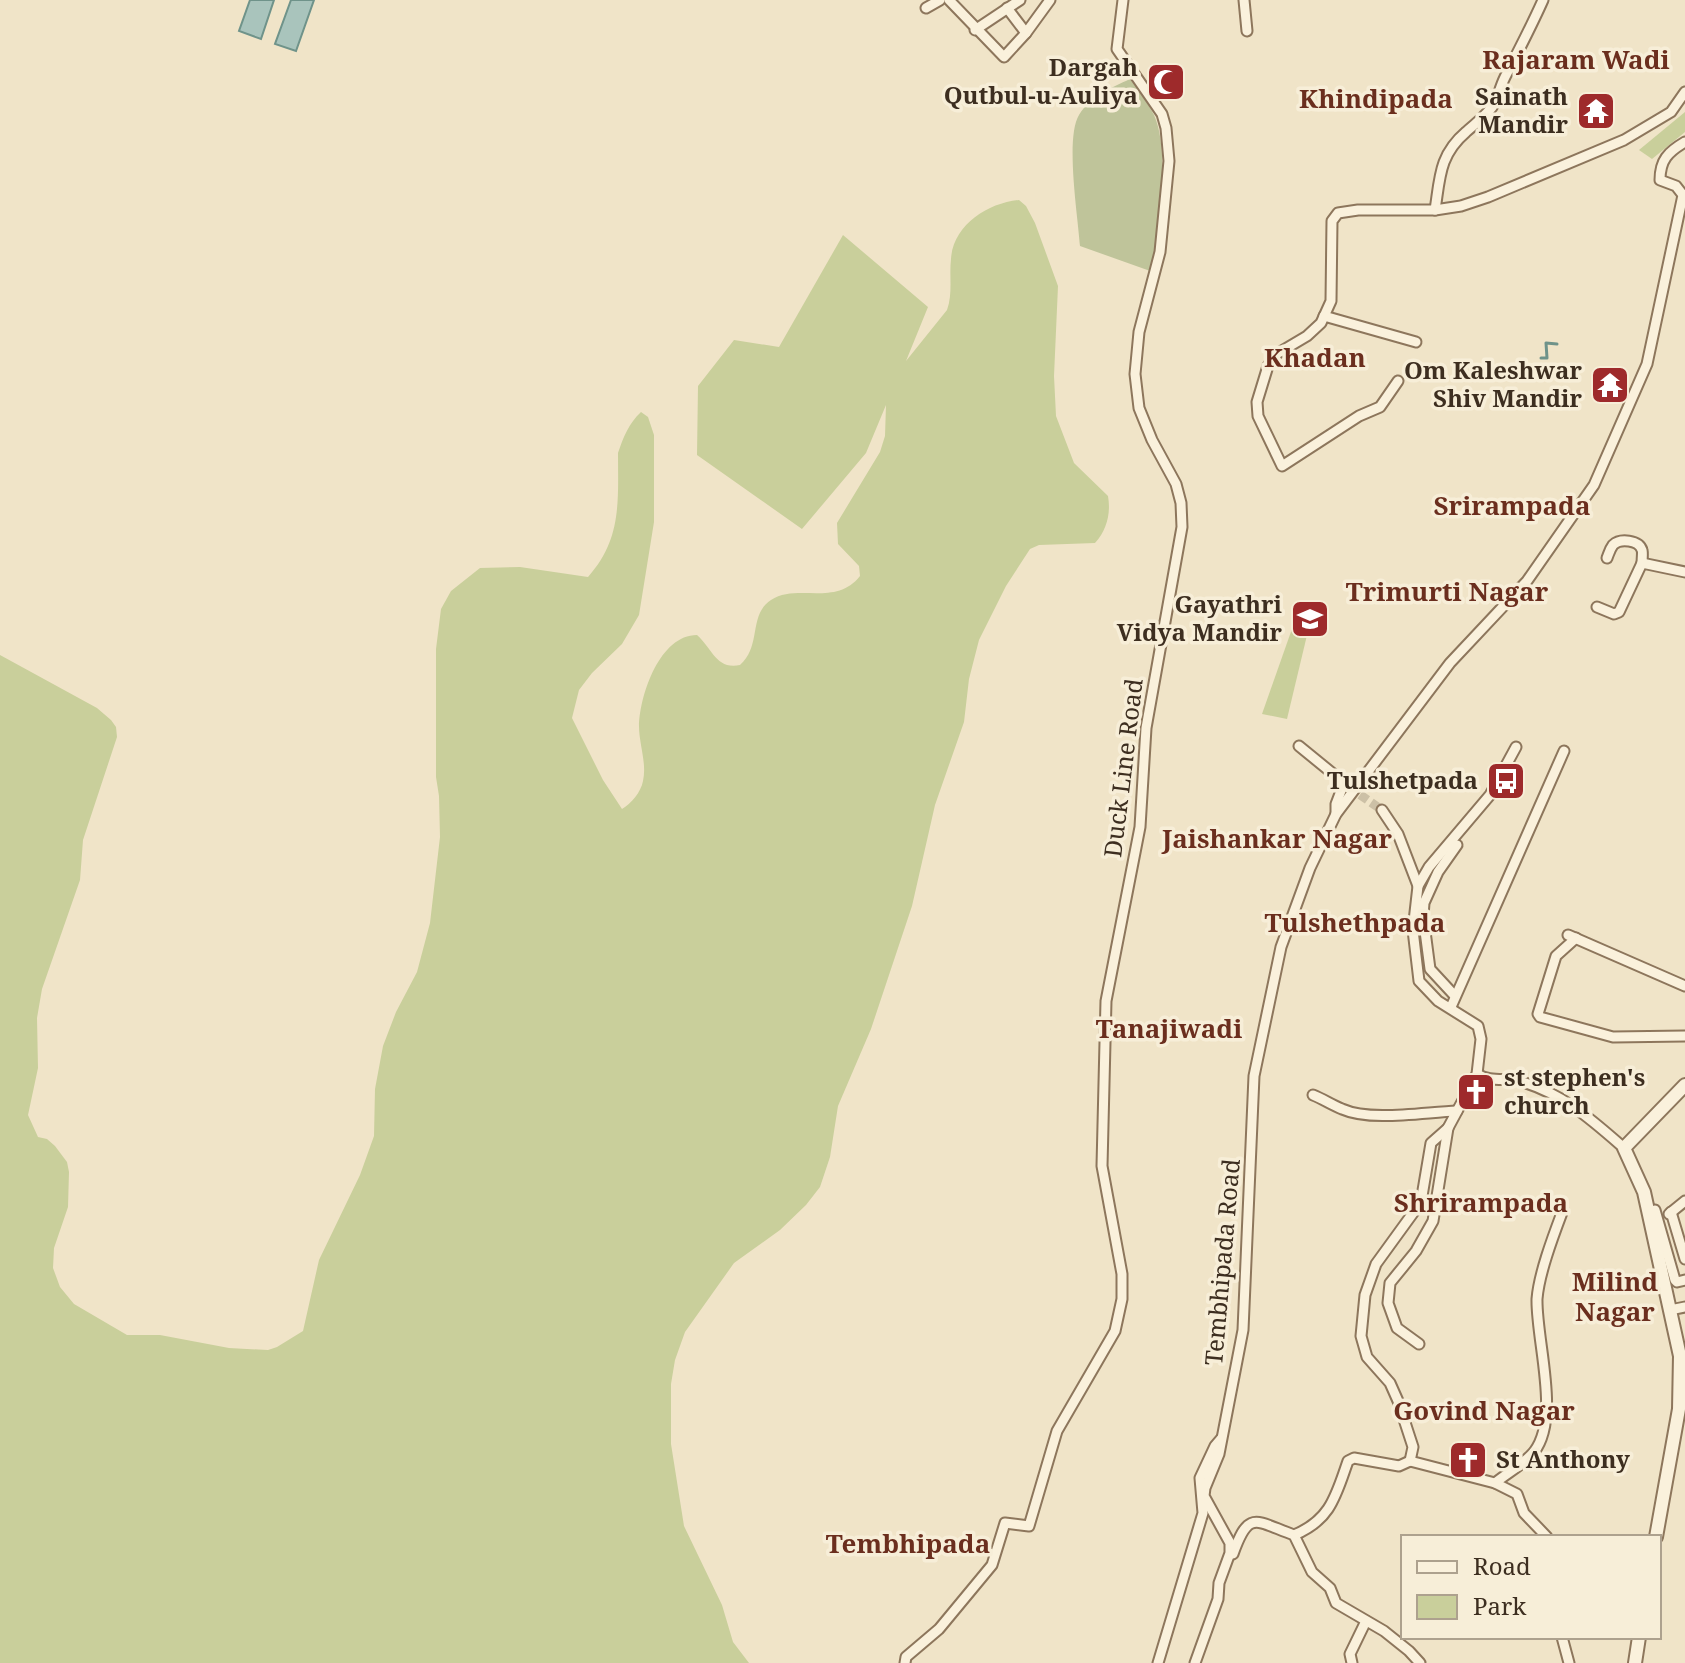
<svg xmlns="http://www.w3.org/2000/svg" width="1685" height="1663" font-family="'Noto Serif',serif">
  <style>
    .green { fill: #c9cf9b }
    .cemetery { fill: #bfc49a }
    .water { fill: #a9c4bc; stroke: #6f938a; stroke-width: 2 }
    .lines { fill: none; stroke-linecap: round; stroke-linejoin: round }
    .stream { stroke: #6f938a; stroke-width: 3 }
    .minor-tunnel { stroke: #ccc0a6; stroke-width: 9; stroke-dasharray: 9 4.5; stroke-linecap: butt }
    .minor-casing { stroke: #8d765c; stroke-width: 13 }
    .tertiary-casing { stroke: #8d765c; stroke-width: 16 }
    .minor { stroke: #faf1dc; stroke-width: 9 }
    .tertiary { stroke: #faf1dc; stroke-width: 12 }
    .labels { text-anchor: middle; stroke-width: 7; stroke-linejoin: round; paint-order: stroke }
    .poi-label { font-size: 24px; font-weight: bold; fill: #3d2e20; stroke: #f7eed8; text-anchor: end }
    .street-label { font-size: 24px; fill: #3d2e20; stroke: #f7eed8 }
    .neighbourhood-label { font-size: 26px; font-weight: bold; fill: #6b2e1e; stroke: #f7eed8 }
  </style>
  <rect width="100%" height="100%" fill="#f0e4c8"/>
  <g class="green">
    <path d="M1685,112V132L1652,159L1639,150Z"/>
    <path d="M1019,200L1026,206L1035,223L1058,286L1054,376L1056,416L1074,463L1108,496C1111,513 1107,530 1095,543L1039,545L1030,549L1006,586L979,640L969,679L964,722L935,805L912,906L871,1029L838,1106L830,1157L820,1187L806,1205L780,1230L734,1263L685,1332L675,1360L671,1384V1444L684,1526L722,1605L733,1642L749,1663H0V655L97,708L111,720L116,727L117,737L83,840L80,880L42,989L37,1018L38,1068L28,1115L38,1137L47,1139L55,1146L67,1162L69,1172L68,1207L54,1248L53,1268L60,1287L74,1304L127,1335H160L229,1348L268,1350L277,1347L303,1331L319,1260L360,1175L374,1136L375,1089L383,1046L396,1012L417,972L430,923L440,837L439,796L436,777V649L441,609L451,591L480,568L520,567L588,577C622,539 618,501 618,453C623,438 629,423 641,412L648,417L654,435V522L639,615L622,644L592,673L579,690L572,718L603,780L622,809C631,804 641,792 643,781C647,763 639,744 639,726C640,694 660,635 697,635C712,648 716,670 740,665C762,646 748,615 771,600C797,583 836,607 860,576L859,566L838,544L837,523L880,452L885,436L886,405L866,453L802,529L697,455L698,386L734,340L779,347L843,235L928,307L906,361L947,310C953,293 949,276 951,259C953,225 988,203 1019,200Z"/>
    <path d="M1293,626L1308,631L1287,719L1262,714Z"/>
  </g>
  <path class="cemetery" d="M1130,79C1138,91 1148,103 1154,115C1170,149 1160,234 1153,272L1080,246C1078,216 1065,138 1079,115C1091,96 1111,88 1130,79Z"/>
  <g class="water">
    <path d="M250,0H274L261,39L239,31Z"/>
    <path d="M291,0H314L296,51L275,44Z"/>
  </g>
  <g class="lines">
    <path class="stream" d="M1541,358H1547L1546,343L1557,344"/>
    <path class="minor-tunnel" d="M1349,787L1382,810"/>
    <defs>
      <g id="minor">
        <path d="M949,0L1004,57L1026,33L1050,0"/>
        <path d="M1244,0L1247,31"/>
        <path d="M926,8L940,0"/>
        <path d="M1007,8L1026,33"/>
        <path d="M975,30L1020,0"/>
        <path d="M1435,210C1440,178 1439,155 1466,132C1477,122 1489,114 1496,101C1499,93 1501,85 1505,77C1518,52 1531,27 1543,0"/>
        <path d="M1324,316L1416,342"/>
        <path d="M1398,381L1380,407L1359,416L1282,466L1258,416L1257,402L1268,366L1275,355L1307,336L1321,323L1331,301L1332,221L1338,213L1358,210H1435L1461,206L1488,197L1624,140L1671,112L1685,92"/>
        <path d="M1607,558C1609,553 1610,549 1613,545C1620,538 1639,540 1642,550C1643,552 1642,560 1642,563"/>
        <path d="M1597,607L1614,614L1619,612L1642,563L1685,572"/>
        <path d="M1299,746L1348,786"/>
        <path d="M1382,810L1398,834L1418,886L1413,930L1419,981L1438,1001L1478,1026L1481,1039L1477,1074L1448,1128L1431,1143L1421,1202L1376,1264L1365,1295L1361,1336L1367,1357L1390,1383L1398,1401L1413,1447L1410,1461"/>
        <path d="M1336,814V804L1344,783"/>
        <path d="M1418,886L1429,867L1490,795L1516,747"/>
        <path d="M1568,935L1685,986"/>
        <path d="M1576,938L1556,956L1538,1014L1540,1017L1613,1037L1685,1036"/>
        <path d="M1455,996L1430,969L1423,916L1424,903L1438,872L1457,845"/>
        <path d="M1451,1007L1564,751"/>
        <path d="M1477,1074C1490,1082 1505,1078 1519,1081C1561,1092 1592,1120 1624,1148"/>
        <path d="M1313,1095C1323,1099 1332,1105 1342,1109C1371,1122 1425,1112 1457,1111"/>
        <path d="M1655,1210L1675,1280L1677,1282L1685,1280"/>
        <path d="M1671,1212L1685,1259"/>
        <path d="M1669,1214L1685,1201"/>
        <path d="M1670,1310L1685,1307"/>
        <path d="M1419,1344L1397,1328L1388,1303L1390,1283L1416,1251L1433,1221L1448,1128"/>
        <path d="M1410,1461L1495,1483C1507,1473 1524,1464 1534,1452C1561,1417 1536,1341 1537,1299C1539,1273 1554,1234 1563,1210"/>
        <path d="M1495,1483L1517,1494L1524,1513L1547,1537"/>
        <path d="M1294,1535C1331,1520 1336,1495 1348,1461L1354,1458L1399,1466L1410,1461"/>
        <path d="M1233,1554C1249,1509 1255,1521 1294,1535L1312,1572L1330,1588L1336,1603L1384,1631L1409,1651L1420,1663"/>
        <path d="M1562,1637L1569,1663"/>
        <path d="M905,1663L906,1657L939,1629L992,1565L1005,1523L1029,1526L1057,1431L1115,1331L1122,1299V1274L1102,1166L1106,1001L1140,827L1146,728L1182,527L1181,503L1176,484L1152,440L1139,408L1135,374L1139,332L1160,252L1169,161L1166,128L1162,114L1117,49L1123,0"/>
        <path d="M1158,1663L1203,1513L1200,1478L1215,1446L1221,1439"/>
        <path d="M1195,1663L1218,1599L1219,1583L1230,1553V1543L1204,1496L1205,1488L1219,1454L1243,1330L1254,1076L1281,947L1310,868L1336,814L1450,663L1527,581L1594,485L1647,364L1683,195L1676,186L1660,180C1660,160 1668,152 1685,142"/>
        <path d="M1352,1663L1350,1654L1366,1621"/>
      </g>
      <g id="tertiary">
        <path d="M1656,1537L1679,1409L1680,1356L1644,1192L1624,1148L1685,1085"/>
        <path d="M1635,1663L1639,1637"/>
      </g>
    </defs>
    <use href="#minor" class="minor-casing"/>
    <use href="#tertiary" class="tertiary-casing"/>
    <use href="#minor" class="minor"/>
    <use href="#tertiary" class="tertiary"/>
  </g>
  <defs>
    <symbol id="mosque-square" viewBox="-11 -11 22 22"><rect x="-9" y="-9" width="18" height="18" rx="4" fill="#9e2a2b" stroke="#f7eed8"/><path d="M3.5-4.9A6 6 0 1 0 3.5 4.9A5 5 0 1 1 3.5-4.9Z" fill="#fff"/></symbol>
    <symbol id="temple-square" viewBox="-11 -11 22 22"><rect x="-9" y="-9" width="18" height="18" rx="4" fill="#9e2a2b" stroke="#f7eed8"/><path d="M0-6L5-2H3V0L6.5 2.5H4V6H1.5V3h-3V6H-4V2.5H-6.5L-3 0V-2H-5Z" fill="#fff"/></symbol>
    <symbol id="school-square" viewBox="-11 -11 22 22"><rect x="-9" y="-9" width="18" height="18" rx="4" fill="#9e2a2b" stroke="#f7eed8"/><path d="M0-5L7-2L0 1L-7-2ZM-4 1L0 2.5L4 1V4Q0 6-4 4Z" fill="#fff"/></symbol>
    <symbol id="bus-square" viewBox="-11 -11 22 22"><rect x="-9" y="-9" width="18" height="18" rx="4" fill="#9e2a2b" stroke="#f7eed8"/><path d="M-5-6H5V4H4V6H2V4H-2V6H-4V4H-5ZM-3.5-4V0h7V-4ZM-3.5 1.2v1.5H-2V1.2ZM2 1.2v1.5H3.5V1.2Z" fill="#fff"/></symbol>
    <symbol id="church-square" viewBox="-11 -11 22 22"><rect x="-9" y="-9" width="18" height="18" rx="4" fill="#9e2a2b" stroke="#f7eed8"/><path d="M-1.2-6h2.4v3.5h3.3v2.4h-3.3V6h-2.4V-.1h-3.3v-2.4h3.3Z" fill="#fff"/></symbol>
  </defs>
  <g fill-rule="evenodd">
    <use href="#mosque-square" x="1144" y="60" width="44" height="44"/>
    <use href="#temple-square" x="1574" y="89" width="44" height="44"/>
    <use href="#temple-square" x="1588" y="363" width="44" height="44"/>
    <use href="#school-square" x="1288" y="597" width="44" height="44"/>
    <use href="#bus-square" x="1484" y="759" width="44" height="44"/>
    <use href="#church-square" x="1454" y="1070" width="44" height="44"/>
    <use href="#church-square" x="1446" y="1438" width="44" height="44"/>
  </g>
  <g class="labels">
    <g class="poi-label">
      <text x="1138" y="76">Dargah<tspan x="1138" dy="28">Qutbul-u-Auliya</tspan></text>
      <text x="1568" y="105">Sainath<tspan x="1568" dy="28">Mandir</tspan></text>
      <text x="1582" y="379">Om Kaleshwar<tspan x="1582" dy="28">Shiv Mandir</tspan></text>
      <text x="1282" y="613">Gayathri<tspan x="1282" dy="28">Vidya Mandir</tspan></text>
      <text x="1478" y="789">Tulshetpada</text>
      <text x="1504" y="1086" text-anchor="start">st stephen's<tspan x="1504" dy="28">church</tspan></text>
      <text x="1496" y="1468" text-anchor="start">St Anthony</text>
    </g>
    <g class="street-label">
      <text transform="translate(1124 768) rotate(-83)" y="8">Duck Line Road</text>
      <text transform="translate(1223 1262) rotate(-85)" y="8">Tembhipada Road</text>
    </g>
    <g class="neighbourhood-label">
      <text x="1576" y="69">Rajaram Wadi</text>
      <text x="1376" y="108">Khindipada</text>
      <text x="1315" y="367">Khadan</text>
      <text x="1512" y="515">Srirampada</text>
      <text x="1447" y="601">Trimurti Nagar</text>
      <text x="1277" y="848">Jaishankar Nagar</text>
      <text x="1355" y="932">Tulshethpada</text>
      <text x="1169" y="1038">Tanajiwadi</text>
      <text x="1481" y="1212">Shrirampada</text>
      <text x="1615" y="1291">Milind<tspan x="1615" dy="30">Nagar</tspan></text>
      <text x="1484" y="1420">Govind Nagar</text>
      <text x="908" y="1553">Tembhipada</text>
    </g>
  </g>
  <rect x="1401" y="1535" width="260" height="104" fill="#f7eed8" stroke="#ada18e" stroke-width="2"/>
  <rect x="1417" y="1561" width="40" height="12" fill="#faf1dc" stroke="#ada18e" stroke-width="2"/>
  <text x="1473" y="1575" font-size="24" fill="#3d2e20">Road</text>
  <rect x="1417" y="1595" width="40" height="24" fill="#c9cf9b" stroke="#ada18e" stroke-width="2"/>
  <text x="1473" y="1615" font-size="24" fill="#3d2e20">Park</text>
</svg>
